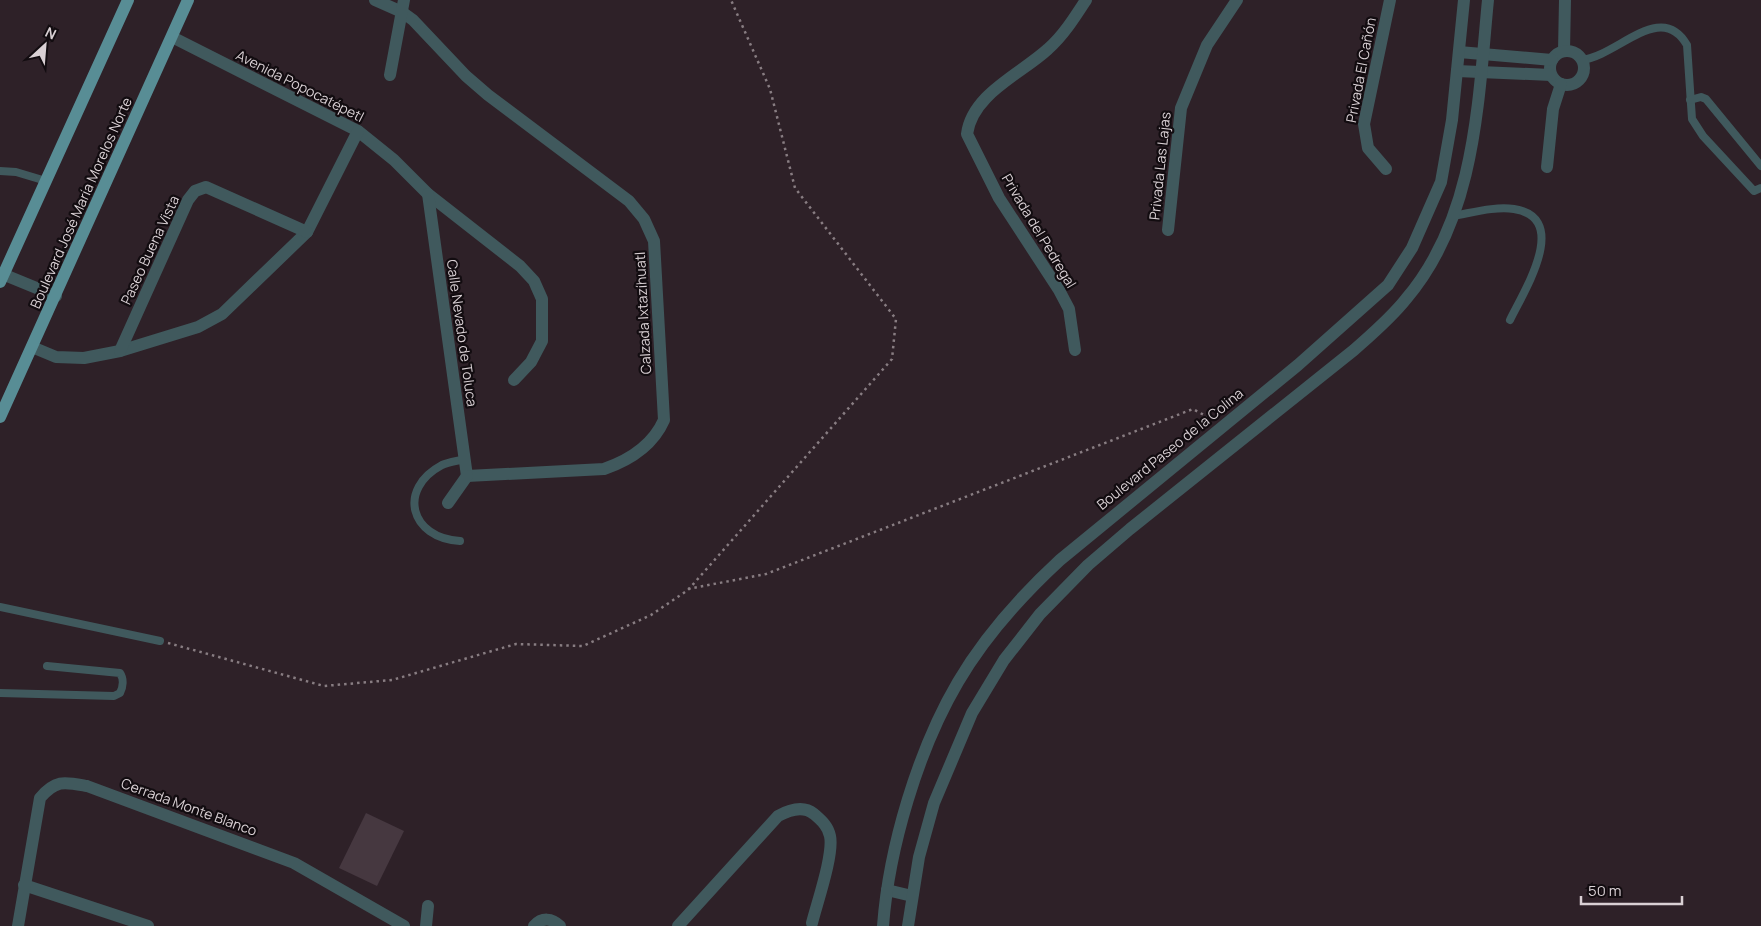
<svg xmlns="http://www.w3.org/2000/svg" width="1761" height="926" font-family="Manrope,sans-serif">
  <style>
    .building { fill: #463840 }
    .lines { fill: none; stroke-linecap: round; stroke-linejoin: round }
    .path { stroke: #887d82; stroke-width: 2.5; stroke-dasharray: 2.5 4; stroke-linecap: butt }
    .lane { stroke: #40595d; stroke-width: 8 }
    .street { stroke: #40595d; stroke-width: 12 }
    .primary { stroke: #588d95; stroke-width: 12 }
    .labels { text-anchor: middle; stroke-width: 4.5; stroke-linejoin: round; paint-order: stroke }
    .street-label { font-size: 14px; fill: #d9d0d4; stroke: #120c10 }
  </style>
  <rect width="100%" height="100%" fill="#2e2128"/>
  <path class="building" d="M366,813L404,831L377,886L339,868Z"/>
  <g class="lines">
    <g class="path">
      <path d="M688,589L766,574L1193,409L1213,420"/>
      <path d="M168,643L324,686L392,680L516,644L583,646L651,615L688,590L892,359L896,319L795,188L770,89L731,0"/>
    </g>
    <g class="lane">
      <path d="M1582,60C1619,55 1661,0 1687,45L1692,119L1703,136L1754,191L1761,188"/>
      <path d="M1690,100L1701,97L1706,99L1761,166"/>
      <path d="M0,171L16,172L46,181"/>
      <path d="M1452,216C1471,213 1495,206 1514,209C1571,218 1524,291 1510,320"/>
      <path d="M460,541C410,538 397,489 442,465C449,462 458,461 465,459"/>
      <path d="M0,607L160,641"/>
      <path d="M0,693L114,696L120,693C123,687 124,679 120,673L47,666"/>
    </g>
    <g class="street">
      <path d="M375,0L402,12L413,20L466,76L488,95L629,201L644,219L654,241L664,420C653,445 630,460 604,469L467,476"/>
      <path d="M172,37L358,131L394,160L428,194L520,266L534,281L542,299V341L531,362L514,380"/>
      <path d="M1564,51L1565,0"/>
      <circle cx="1567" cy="68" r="17"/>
      <path d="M1459,52L1552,60"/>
      <path d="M1457,71L1551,75"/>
      <path d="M390,75L404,0"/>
      <path d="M1547,167L1553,109L1561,84"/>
      <path d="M1386,169L1368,148L1364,124L1390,0"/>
      <path d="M428,194L467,476"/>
      <path d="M1168,230L1181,108L1207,45L1237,0"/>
      <path d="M0,273L56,296"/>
      <path d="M32,347L56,357L84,358L120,351L198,327L222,314L307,232L358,131"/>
      <path d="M1075,350L1069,309L1059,290L999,198L967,134C972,94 1021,74 1048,49C1063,36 1075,17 1086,0"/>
      <path d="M120,351L188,200L195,191L206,187L307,232"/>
      <path d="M448,503L467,476"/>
      <path d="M24,885L148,926"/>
      <path d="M887,890L912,896"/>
      <path d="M18,926L40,798C56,779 65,782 87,786L294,863L404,926"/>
      <path d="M426,926L428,906"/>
      <path d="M534,926C542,917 552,918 560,926"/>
      <path d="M678,926L778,816C789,810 803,805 814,814C822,821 828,826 830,836C834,854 817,903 812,923"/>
      <path d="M883,926C889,847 918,750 958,682C985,636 1021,596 1060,560L1298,365L1388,285L1412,248L1441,182L1452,120L1464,0"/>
      <path d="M908,926L919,857L934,803L972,713L1004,660L1040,614L1088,565L1130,529L1354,350C1372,334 1391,318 1406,299C1476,217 1478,102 1488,0"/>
    </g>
    <g class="primary">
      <path d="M0,282L128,0"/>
      <path d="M0,417L188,0"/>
    </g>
  </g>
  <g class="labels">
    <g class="street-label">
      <text transform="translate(1361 70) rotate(-79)" y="5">Privada El Cañón</text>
      <text transform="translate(300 86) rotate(27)" y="5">Avenida Popocatépetl</text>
      <text transform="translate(1160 166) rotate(-84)" y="5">Privada Las Lajas</text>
      <text transform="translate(81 203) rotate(-66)" y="5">Boulevard José María Morelos Norte</text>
      <text transform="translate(1039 231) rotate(59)" y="5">Privada del Pedregal</text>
      <text transform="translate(150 250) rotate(-65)" y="5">Paseo Buena Vista</text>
      <text transform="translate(643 313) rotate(-93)" y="5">Calzada Ixtazíhuatl</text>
      <text transform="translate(462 333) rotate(82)" y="5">Calle Nevado de Toluca</text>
      <text transform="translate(1170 449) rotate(-39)" y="5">Boulevard Paseo de la Colina</text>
      <text transform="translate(189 807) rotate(20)" y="5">Cerrada Monte Blanco</text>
    </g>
  </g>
  <g transform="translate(45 45) rotate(26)" stroke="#120c10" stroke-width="4" paint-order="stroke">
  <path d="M0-4L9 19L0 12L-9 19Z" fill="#d9d0d4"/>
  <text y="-8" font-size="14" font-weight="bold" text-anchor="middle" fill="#d9d0d4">N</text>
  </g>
  <path d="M1581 896v8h101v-8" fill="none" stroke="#d9d0d4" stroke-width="2.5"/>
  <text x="1588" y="896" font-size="15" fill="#d9d0d4" stroke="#120c10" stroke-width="4" paint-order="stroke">50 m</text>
</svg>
